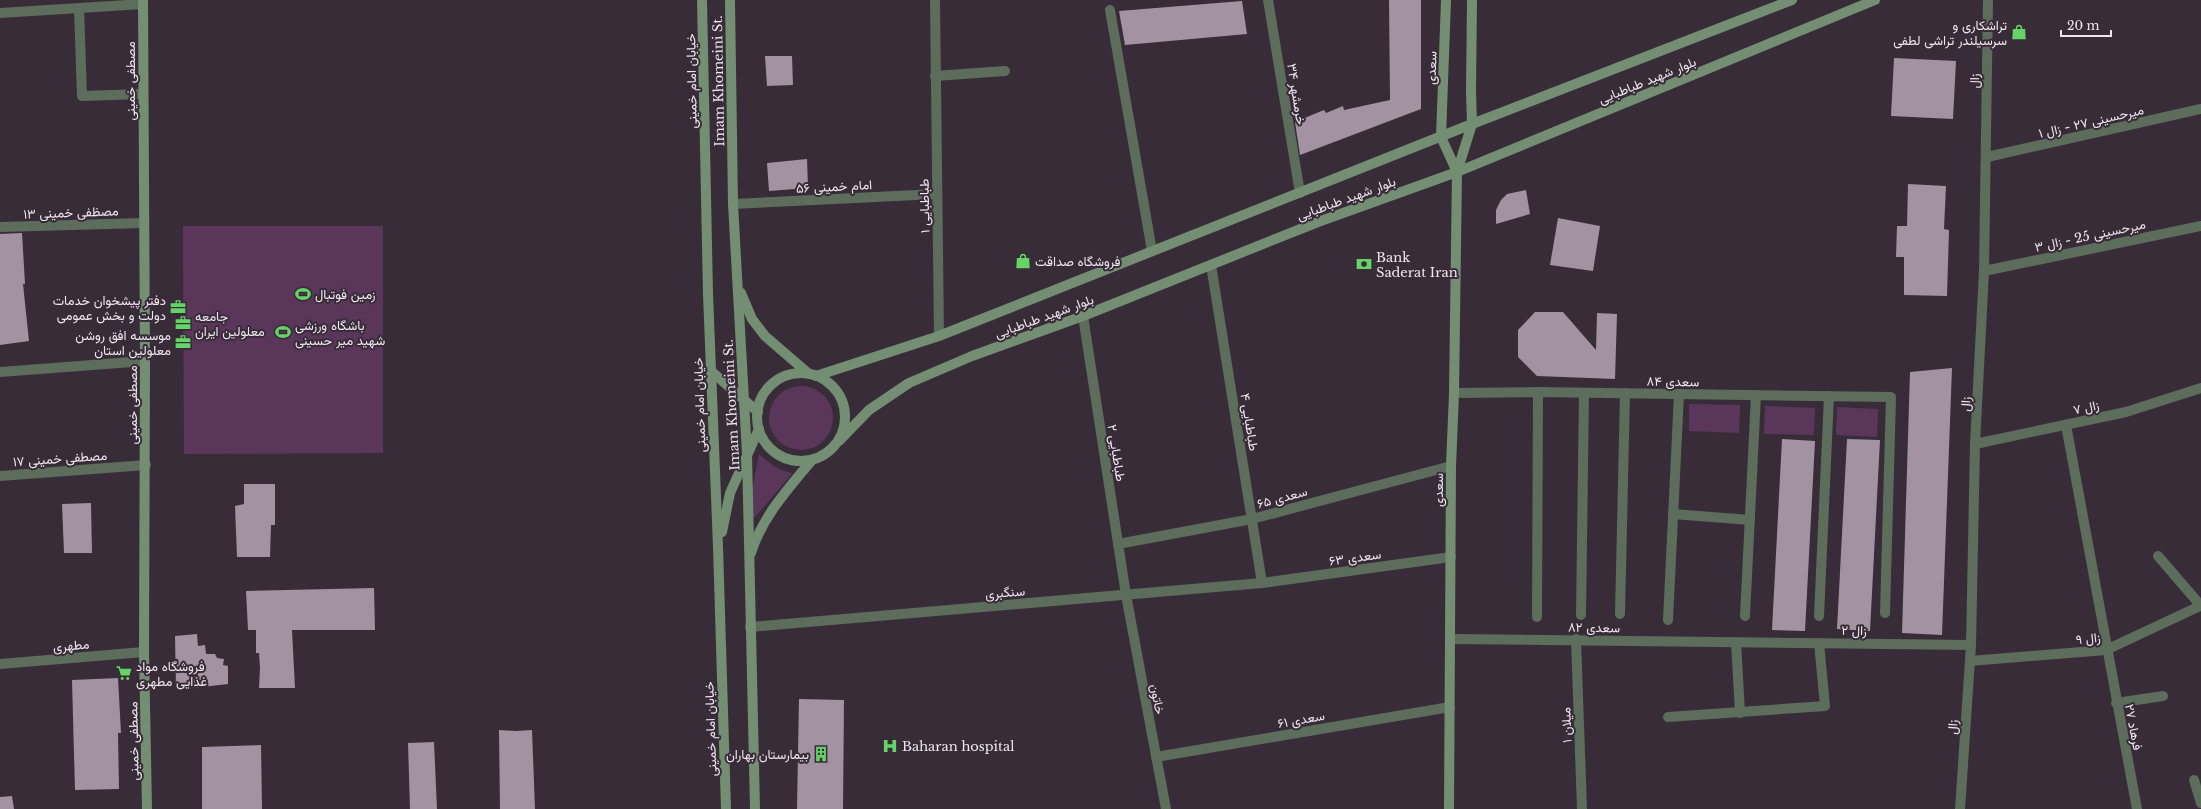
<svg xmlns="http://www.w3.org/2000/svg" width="2201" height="809" font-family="'Libre Baskerville',Vazirmatn,serif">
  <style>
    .green { fill: #5a375a }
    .building { fill: #a392a2 }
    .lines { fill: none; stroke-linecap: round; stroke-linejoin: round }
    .minor { stroke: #5c6d5b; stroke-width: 10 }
    .tertiary { stroke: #5c6d5b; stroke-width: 10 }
    .secondary { stroke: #738e72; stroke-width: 10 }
    .labels { text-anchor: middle; stroke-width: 4; stroke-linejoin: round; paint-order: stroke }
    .poi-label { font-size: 13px; fill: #efe6ef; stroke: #392c39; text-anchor: start }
    .street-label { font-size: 13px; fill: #efe6ef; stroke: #392c39 }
  </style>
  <rect width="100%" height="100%" fill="#392c39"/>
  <g class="green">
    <path d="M183,226H383V453L184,454Z"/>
    <circle cx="801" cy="418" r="32"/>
    <path d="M1689,404L1740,405L1739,433L1689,431Z"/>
    <path d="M1765,406L1815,408L1814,435L1764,434Z"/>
    <path d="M1837,407L1878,409L1877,437L1836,435Z"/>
    <path d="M759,454C772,465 775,470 793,473L755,517L749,515L752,490Z"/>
  </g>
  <g class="building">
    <path d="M1389,0H1421V109L1300,155L1295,122L1324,110L1326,113L1343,106L1344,110L1390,100Z"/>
    <path d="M1242,1L1247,34L1125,45L1119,11Z"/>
    <path d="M765,56H792L793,85L767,86Z"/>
    <path d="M1894,58L1956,61L1953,119L1891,116Z"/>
    <path d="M807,159L808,188L769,191L767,163Z"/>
    <path d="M1908,184L1946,186L1944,229L1949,230L1947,296L1904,295V257H1896L1897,226H1907Z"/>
    <path d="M1526,190L1530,214L1496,224V210L1501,200L1507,194Z"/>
    <path d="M1558,218L1600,226L1593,271L1550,265Z"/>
    <path d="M22,233L25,284H23L29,341L0,345V234Z"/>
    <path d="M1535,312H1563L1596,350L1597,313L1617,314L1615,379L1537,376L1518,357V330Z"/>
    <path d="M1952,368L1942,635L1902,633L1910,372Z"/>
    <path d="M1782,439L1815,441L1805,631L1772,630Z"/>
    <path d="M1847,439L1880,440L1870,631L1837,629Z"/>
    <path d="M244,484H275V525H271L270,557H237L235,506L244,504Z"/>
    <path d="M91,503L92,553H64L62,504Z"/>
    <path d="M374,588L375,630H292L295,688H259L260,668L259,653H256V630H248L246,591Z"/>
    <path d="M197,634L198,646L205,645L206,654H215L217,658L224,659L223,665L228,666V684L176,690L175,636Z"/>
    <path d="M118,678L121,733H118L119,789L75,790L72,680Z"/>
    <path d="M799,699L844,700L843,809H797Z"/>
    <path d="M499,730L516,731L532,730L535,809H500Z"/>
    <path d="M434,742L437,809H410L408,743Z"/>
    <path d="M261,745L262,809H202V747Z"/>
    <path d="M12,796L14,809H0V797Z"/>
  </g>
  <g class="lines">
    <g class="minor">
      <path d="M935,0L939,336"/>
      <path d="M1268,0L1300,193"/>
      <path d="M79,8L82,96L143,94"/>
      <path d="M1110,10L1152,251"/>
      <path d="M0,13L143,4"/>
      <path d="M935,76L1005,71"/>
      <path d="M1987,157L2201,109"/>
      <path d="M733,204L937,194"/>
      <path d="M0,227L144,223"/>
      <path d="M1211,265L1262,583"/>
      <path d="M1984,271L2201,226"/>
      <path d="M1083,316L1126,595L1166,809"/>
      <path d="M0,372L145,361"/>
      <path d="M1454,393L1538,392L1891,397L1885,613"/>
      <path d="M2066,425L2137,809"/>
      <path d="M1975,444L2126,412L2201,388"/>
      <path d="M0,476L146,465"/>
      <path d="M1673,514L1750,520"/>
      <path d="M1118,544L1252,519L1451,466"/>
      <path d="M2158,556L2201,606"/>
      <path d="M1620,614L1625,393"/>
      <path d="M1581,615L1584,393"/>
      <path d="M1745,616L1756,395"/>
      <path d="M1819,616L1829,396"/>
      <path d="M1537,617L1538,392"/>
      <path d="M1668,620L1679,394"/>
      <path d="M750,627L1262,583L1451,557"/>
      <path d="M1576,639L1582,809"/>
      <path d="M1736,642L1740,713"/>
      <path d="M1970,661L2106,650L2200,606"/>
      <path d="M0,664L144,652"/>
      <path d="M2116,703L2163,696"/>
      <path d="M1668,717L1825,706L1819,643"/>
      <path d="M1156,757L1450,707"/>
      <path d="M2194,780L2201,803"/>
    </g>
    <g class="tertiary">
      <path d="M1451,639L1971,645"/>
      <path d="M1960,809L1971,645L1975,444L1984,271L1988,0"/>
    </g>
    <g class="secondary">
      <path d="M143,0L145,361L144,652L147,809"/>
      <path d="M702,0L708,294L718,547L726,809"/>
      <path d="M730,0L733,204L747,454L755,809"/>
      <path d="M1446,0L1441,137L1457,172"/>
      <path d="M741,293L752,319L765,336L809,374"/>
      <path d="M711,371L758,412"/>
      <circle cx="801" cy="417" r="44"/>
      <path d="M816,376L939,336L1472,124L1792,0"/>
      <path d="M839,441L869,410L909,383L972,356L1083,316L1318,222L1457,172L1875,0"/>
      <path d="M722,532L730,493L759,429"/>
      <path d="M751,553C762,517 788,489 812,460"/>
      <path d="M1449,809L1451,466L1454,393L1457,172L1472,124L1471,91L1472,0"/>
    </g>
  </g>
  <defs>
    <symbol id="shop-bare" viewBox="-9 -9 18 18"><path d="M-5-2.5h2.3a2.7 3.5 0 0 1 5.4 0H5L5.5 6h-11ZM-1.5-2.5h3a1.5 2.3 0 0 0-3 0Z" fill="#65d467" stroke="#392c39" stroke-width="2.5" paint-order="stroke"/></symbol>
    <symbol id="bank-bare" viewBox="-9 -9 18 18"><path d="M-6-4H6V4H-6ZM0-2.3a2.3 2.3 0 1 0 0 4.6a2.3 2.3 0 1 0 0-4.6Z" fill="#65d467" stroke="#392c39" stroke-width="2.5" paint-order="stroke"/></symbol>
    <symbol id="stadium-bare" viewBox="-9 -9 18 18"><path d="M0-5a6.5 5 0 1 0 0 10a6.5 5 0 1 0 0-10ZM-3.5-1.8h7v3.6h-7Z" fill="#65d467" stroke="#392c39" stroke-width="2.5" paint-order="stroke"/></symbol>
    <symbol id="office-bare" viewBox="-9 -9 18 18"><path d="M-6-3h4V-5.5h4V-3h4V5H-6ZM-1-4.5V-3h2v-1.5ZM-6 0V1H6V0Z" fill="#65d467" stroke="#392c39" stroke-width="2.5" paint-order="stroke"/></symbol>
    <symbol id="supermarket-bare" viewBox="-9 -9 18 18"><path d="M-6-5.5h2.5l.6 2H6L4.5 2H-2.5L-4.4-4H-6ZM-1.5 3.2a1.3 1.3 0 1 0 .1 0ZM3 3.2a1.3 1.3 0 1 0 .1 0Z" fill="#65d467" stroke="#392c39" stroke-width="2.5" paint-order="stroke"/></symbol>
    <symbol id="hospital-bare" viewBox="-9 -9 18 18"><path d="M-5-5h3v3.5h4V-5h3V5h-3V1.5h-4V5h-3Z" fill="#65d467" stroke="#392c39" stroke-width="2.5" paint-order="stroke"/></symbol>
    <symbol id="building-bare" viewBox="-9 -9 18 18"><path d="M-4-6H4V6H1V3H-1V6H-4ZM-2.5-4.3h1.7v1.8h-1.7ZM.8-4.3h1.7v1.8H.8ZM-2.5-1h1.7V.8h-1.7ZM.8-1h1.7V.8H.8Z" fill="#65d467" stroke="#392c39" stroke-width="2.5" paint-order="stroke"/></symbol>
  </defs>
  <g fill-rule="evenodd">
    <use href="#shop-bare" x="2008" y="21" width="22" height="22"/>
    <use href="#shop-bare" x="1012" y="250" width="22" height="22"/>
    <use href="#bank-bare" x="1353" y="253" width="22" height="22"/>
    <use href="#stadium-bare" x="292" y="283" width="22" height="22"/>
    <use href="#office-bare" x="167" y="296" width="22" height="22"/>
    <use href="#office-bare" x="172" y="312" width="22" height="22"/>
    <use href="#stadium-bare" x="272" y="321" width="22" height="22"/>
    <use href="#office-bare" x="172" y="331" width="22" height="22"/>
    <use href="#supermarket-bare" x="113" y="662" width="22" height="22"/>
    <use href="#hospital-bare" x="879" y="735" width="22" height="22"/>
    <use href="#building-bare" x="810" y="743" width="22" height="22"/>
  </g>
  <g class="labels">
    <g class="poi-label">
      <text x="2007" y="30" text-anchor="end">تراشکاری و<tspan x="2007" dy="15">سرسیلندر تراشی لطفی</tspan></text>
      <text x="1376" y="262">Bank<tspan x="1376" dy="15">Saderat Iran</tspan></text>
      <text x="1035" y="266">فروشگاه صداقت</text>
      <text x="315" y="299">زمین فوتبال</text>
      <text x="166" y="305" text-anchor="end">دفتر پیشخوان خدمات<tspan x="166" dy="15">دولت و بخش عمومی</tspan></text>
      <text x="195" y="321">جامعه<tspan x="195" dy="15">معلولین ایران</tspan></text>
      <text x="295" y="330">باشگاه ورزشی<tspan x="295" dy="15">شهید میر حسینی</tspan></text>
      <text x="171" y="340" text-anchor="end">موسسه افق روشن<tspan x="171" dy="15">معلولین استان</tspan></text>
      <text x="136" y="671">فروشگاه مواد<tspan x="136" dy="15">غذایی مطهری</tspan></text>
      <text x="902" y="751">Baharan hospital</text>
      <text x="809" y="759" text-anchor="end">بیمارستان بهاران</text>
    </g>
    <g class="street-label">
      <text transform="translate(1431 68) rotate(-88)" y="5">سعدی</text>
      <text transform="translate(1647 80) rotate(-22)" y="5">بلوار شهید طباطبایی</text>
      <text transform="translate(130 81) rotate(-90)" y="5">مصطفی خمینی</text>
      <text transform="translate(691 81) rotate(-91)" y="5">خیابان امام خمینی</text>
      <text transform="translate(718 81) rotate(-91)" y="5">Imam Khomeini St.</text>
      <text transform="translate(1974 81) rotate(-89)" y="5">زال</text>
      <text transform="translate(1297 94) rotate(81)" y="5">خرمشهر ۳۴</text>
      <text transform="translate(2091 121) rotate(-13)" y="5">میرحسینی ۲۷ - زال ۱</text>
      <text transform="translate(834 186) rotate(-3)" y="5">امام خمینی ۵۶</text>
      <text transform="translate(1346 198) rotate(-20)" y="5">بلوار شهید طباطبایی</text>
      <text transform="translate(924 206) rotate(-91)" y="5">طباطبایی ۱</text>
      <text transform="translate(71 212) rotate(-2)" y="5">مصظفی خمینی ۱۳</text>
      <text transform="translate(2090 235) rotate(-12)" y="5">میرحسینی 25 - زال ۳</text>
      <text transform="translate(1044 316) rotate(-20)" y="5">بلوار شهید طباطبایی</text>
      <text transform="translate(1673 381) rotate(1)" y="5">سعدی ۸۴</text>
      <text transform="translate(1965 404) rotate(-86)" y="5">زال</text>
      <text transform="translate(132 405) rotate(-90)" y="5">مصطفی خمینی</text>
      <text transform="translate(699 405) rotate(-92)" y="5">خیابان امام خمینی</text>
      <text transform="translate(731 405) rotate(-93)" y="5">Imam Khomeini St.</text>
      <text transform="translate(2086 407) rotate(-12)" y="5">زال ۷</text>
      <text transform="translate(1250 422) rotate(81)" y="5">طباطبایی ۴</text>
      <text transform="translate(1117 453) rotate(81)" y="5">طباطبایی ۲</text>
      <text transform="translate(60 458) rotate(-4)" y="5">مصطفی خمینی ۱۷</text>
      <text transform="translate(1438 490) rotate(-90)" y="5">سعدی</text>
      <text transform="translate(1282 497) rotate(-15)" y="5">سعدی ۶۵</text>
      <text transform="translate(1355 557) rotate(-8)" y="5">سعدی ۶۳</text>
      <text transform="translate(1005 592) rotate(-5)" y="5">سنگبری</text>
      <text transform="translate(1594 627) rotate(1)" y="5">سعدی ۸۲</text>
      <text transform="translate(1854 630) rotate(1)" y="5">زال ۲</text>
      <text transform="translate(2088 638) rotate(-6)" y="5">زال ۹</text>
      <text transform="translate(71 645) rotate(-5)" y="5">مطهری</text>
      <text transform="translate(1158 699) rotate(79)" y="5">خاتون</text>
      <text transform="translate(1301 719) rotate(-10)" y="5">سعدی ۶۱</text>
      <text transform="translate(1566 725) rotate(-92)" y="5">میلان ۱</text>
      <text transform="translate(1952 727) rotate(-86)" y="5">زال</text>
      <text transform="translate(2134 727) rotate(79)" y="5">فرهاد ۲۷</text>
      <text transform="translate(710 729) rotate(-92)" y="5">خیابان امام خمینی</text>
      <text transform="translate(133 741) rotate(-91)" y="5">مصطفی خمینی</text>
    </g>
  </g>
  <path d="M2061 30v6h50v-6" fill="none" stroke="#efe6ef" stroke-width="2"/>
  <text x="2067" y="30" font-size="12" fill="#efe6ef" stroke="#392c39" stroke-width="3" paint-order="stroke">20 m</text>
</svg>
